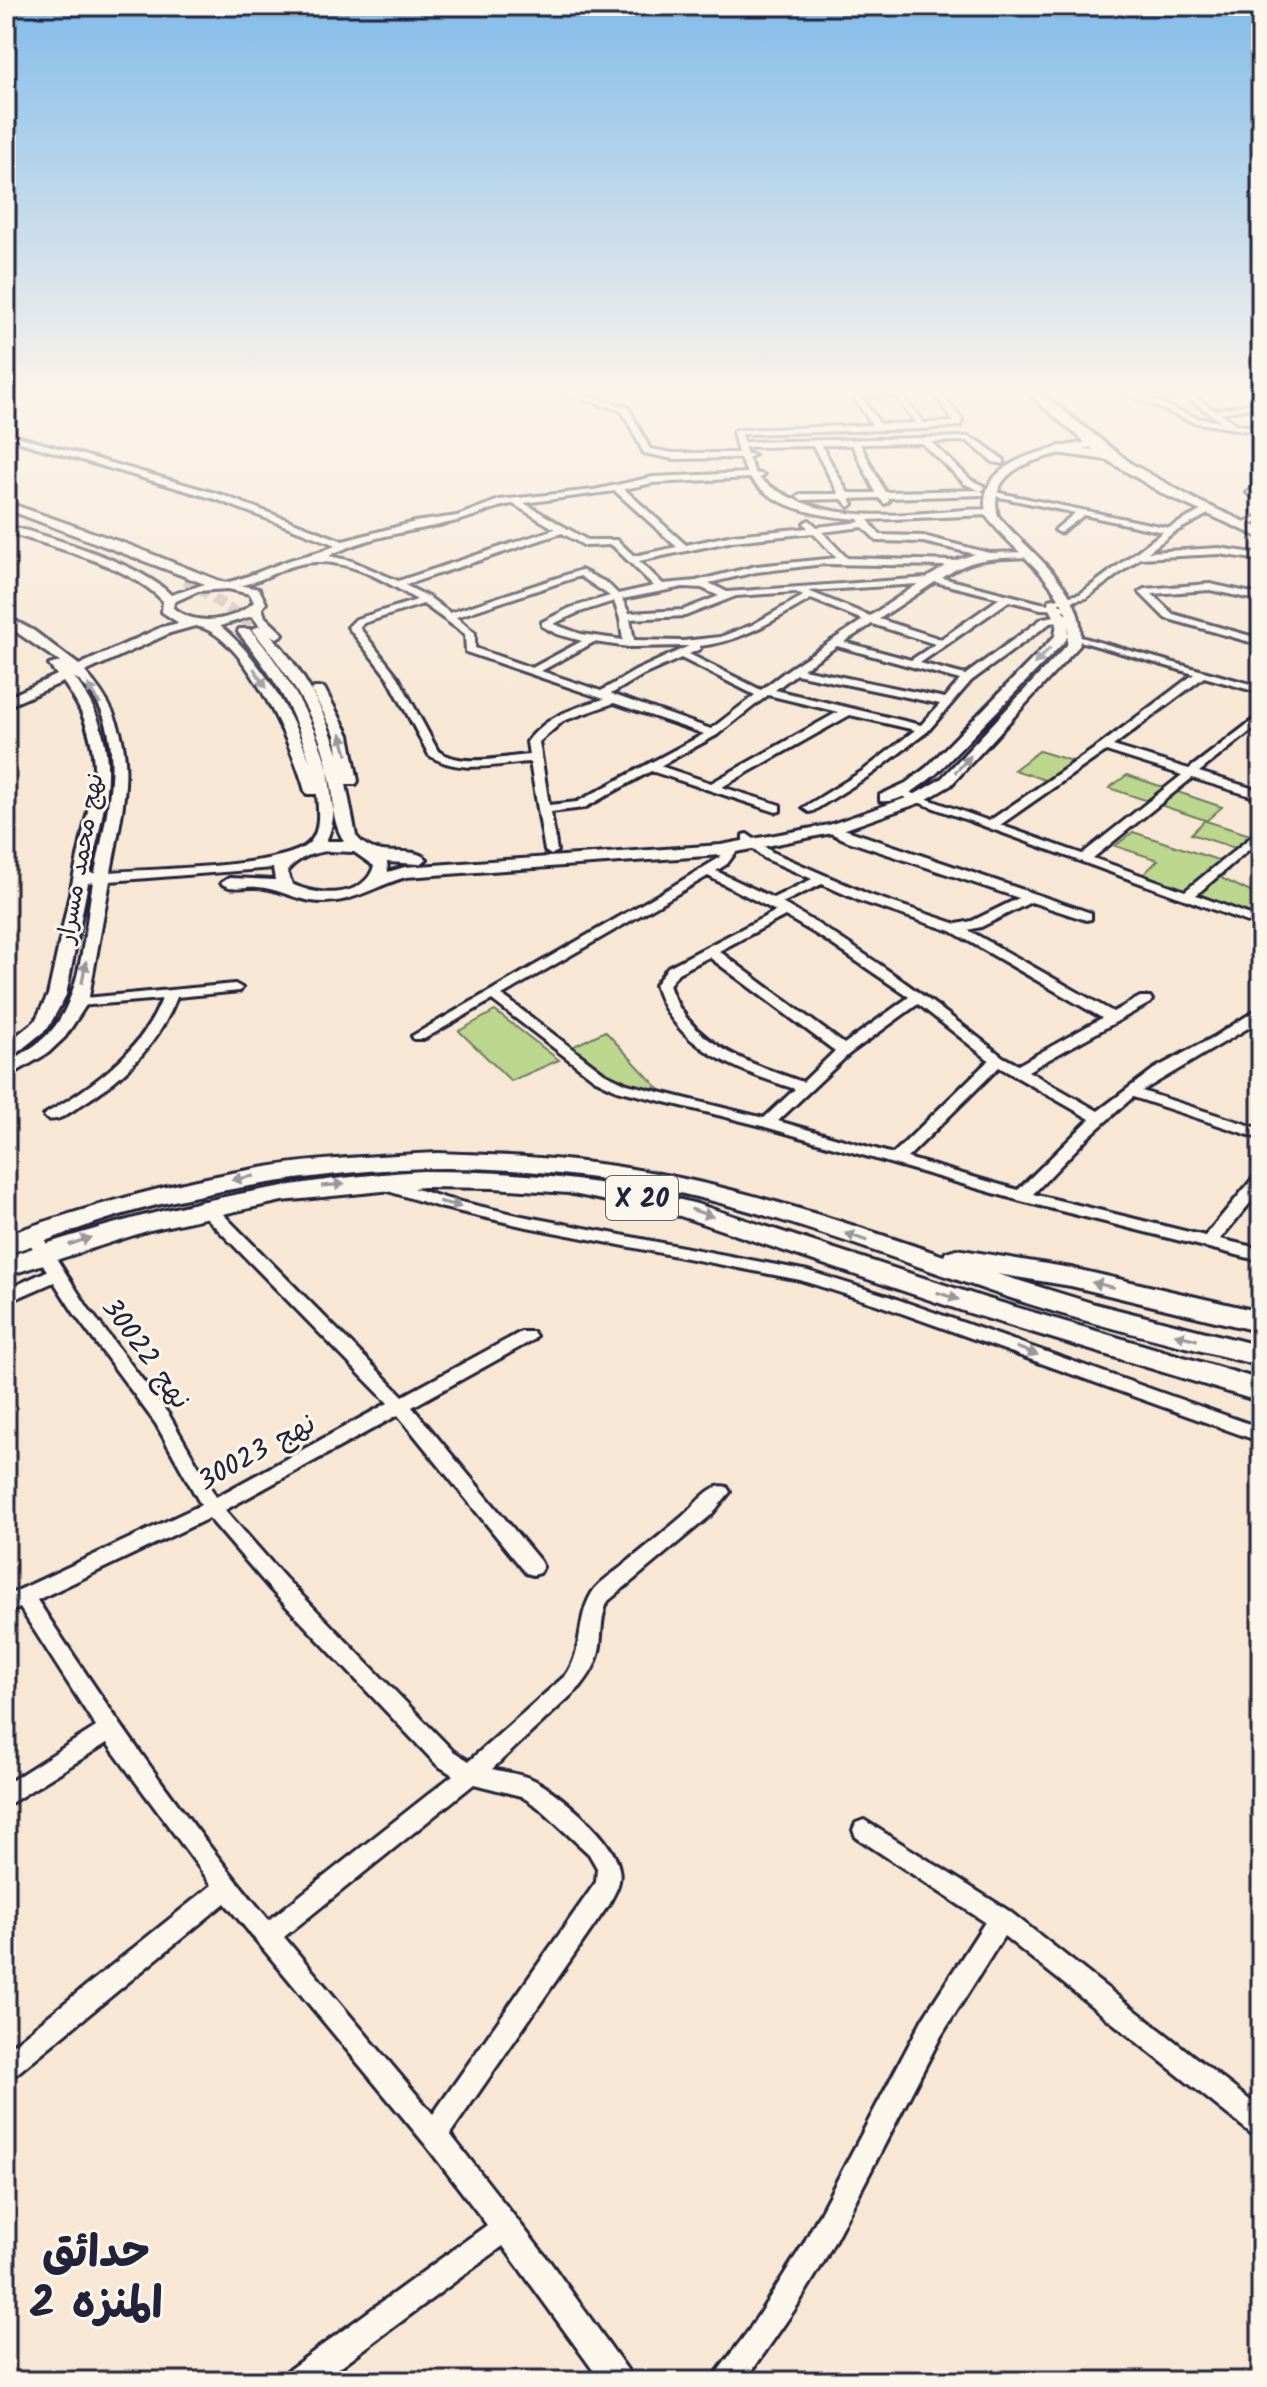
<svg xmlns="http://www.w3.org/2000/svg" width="1267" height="2387" font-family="Kalam,'Playpen Sans Arabic',sans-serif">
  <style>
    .green { fill: #bdd68e; stroke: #707c64; stroke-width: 2 }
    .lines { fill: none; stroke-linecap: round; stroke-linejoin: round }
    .tertiary-tunnel-far1 { stroke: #ccc0b5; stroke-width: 11; stroke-dasharray: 11 6; stroke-linecap: butt }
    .tertiary-tunnel { stroke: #ccc0b5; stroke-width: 14; stroke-dasharray: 14 7; stroke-linecap: butt }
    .minor-casing { stroke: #22223b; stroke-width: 6 }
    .tertiary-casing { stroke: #22223b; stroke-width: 6 }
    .trunk-casing { stroke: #22223b; stroke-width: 6 }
    .minor { fill: #fbf7ec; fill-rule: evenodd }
    .tertiary { fill: #fbf7ec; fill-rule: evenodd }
    .trunk { fill: #fbf7ec; fill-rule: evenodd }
    .oneway { fill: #99979c }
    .labels { text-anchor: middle; stroke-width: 6; stroke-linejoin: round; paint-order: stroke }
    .far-street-label { font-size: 24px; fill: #22223b; stroke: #fbf7ec }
    .shield { fill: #fbf7ec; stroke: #636270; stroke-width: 2 }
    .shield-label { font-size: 26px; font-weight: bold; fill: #22223b }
    .street-label { font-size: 28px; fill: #22223b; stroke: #fbf7ec }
    .near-district-label { font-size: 44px; font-weight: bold; fill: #22223b; stroke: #fbf7ec }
  </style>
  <rect width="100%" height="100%" fill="#f7e7d4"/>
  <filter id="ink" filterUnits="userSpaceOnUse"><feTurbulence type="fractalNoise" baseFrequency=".0125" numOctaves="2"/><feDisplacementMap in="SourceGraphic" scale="16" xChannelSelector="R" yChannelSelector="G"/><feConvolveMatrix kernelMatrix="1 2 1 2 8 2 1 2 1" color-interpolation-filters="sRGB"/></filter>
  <g filter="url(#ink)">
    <g class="green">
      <path d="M1039,751L1072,761L1048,781L1014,770Z"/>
      <path d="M1127,775L1222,807L1206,821L1250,835L1235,848L1191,834L1205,820L1109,788Z"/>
      <path d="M1133,832L1233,865L1221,878L1261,897V920L1140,878L1158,860L1115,846Z"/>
      <path d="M495,1011L559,1060L511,1081L459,1031Z"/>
      <path d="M605,1031L662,1092L619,1085L570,1048Z"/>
    </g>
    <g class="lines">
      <path class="tertiary-tunnel-far1" d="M185,580L242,617"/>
      <path class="tertiary-tunnel" d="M240,615L258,629"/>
      <defs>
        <g id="minor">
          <path d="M565,394H577L628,407L650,449L673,453H738L733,432L737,430L872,425L852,394H901L924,423L954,422L934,394H942L962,420L960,426L923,429L742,434L743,442L968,437L980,442L1004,460V464L993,462L967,441L931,442L971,480L984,486L985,488L981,491L965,484L922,443L860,444L885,492L980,490L984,493L983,495L888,498L889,501L885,504L879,498L850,499L853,504L849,507L842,499L801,500L797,497L801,494H839L813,446L745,447L746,453L754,455L748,458L755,473L764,475L759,478L761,480C815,520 875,517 939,512C957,511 976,508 994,510L995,512L991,515L868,520L880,535L923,536L989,553L1031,552L1033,554L1028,557C991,559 974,556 942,578L1041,603L1048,604L1049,600L1080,594L1163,532L1084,515L1060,533L1055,530L1057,528L1075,513L990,495V491L1169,528L1204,509H1210V513L1173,533L1148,552L1219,548L1261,554V560L1219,554L1140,558L1086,598L1055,604L1067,606V610L1041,609L1009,601L920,663L965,675L1043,618L1073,613L1078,616L1050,623L971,681L928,731L872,774L813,811L809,812L803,808L864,770L915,730L850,715L722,787L780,805V811L776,812L651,771L584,808L551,812L557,851L551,855L545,851L530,762C498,764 458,775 429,755L388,678L348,627L356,619L417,600C376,575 331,549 284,569C265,577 245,588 225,587V583C247,578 265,569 287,561C304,555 319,554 336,545L215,499L6,438V433L222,495L343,541L415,522L457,516L499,500L594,490L653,477L747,473L740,458L673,459L644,453L622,411ZM895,396L916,423L880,424L861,397ZM821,445H852L876,493H848ZM750,478C776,509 819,516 858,519L860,522L817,527L809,520L804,523L808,528L733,535L686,545L624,489L653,483ZM615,491L677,547L634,556L617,540H587L524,503ZM513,504L555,529L398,581L352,561L329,556C371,534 415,532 460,520C478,516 494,506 513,504ZM863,527L877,541L923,542L975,554L954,561L847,558L822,532ZM562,533L585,546L612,545L654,586L618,594L607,583L581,570L450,613L430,598L405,585ZM813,533L837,558L756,566L696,581L663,584L639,561L733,541ZM824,564L946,566L927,578L727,592L709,583L756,572ZM580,576L610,596L570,608L542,622V626L557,634L582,641L532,668L475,648V633L456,617ZM935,582L1000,598L941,639L879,619ZM918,584L870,616L808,591ZM683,587L702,588L719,596L683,610L629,613L622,599ZM796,592L803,596L752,625L720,637L683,641L634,640L630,619L685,616L736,596ZM811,599L863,620L790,668L761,690L689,654L700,649V646C742,642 775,619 811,599ZM614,601L620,619L623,640L581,634L553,624L577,613ZM423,604L465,634L466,652L604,699C574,708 546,716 527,742L529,755C501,757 463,768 438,751L398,677L359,627L364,623ZM872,624L935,644L911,660L844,642ZM594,642L629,647L689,646L635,671L601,691L541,671ZM837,646L960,680L945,698L803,669ZM681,658L755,695L711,729L611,694L643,675ZM796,674L940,704L921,725L775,690ZM768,695L838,712L711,783L660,766L717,735ZM614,703L704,734L577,802L549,805L539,742L563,721Z"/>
          <path d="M1127,394H1174L1150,399L1197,418L1222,422L1182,394H1191L1215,410L1261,402V406L1220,413L1236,424L1261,429V433L1192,422Z"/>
          <path d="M1261,482V489L1257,493L1261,495V501L1247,493Z"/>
          <path d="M1261,515V521L1250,525L1245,522Z"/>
          <path d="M1210,584L1261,595V601L1210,590L1152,594L1173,614L1261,639V645L1165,618L1139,592L1144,589Z"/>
          <path d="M1059,631L1261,687V693L1204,677L1113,746L1189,769L1261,714V723L1199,772L1261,791V799L1192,778L1093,858L1185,891L1261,829V839L1196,895L1261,919V927L893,793L895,790H903L989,821L1100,745L1194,674L1059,635ZM1106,751L1182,775L1082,854L1000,825Z"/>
          <path d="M832,825L1091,913V919L1086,920L1031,902L981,927L968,930L1113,1012L1140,997H1150L1152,1000L1150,1003L1028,1071L1098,1111L1154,1069L1214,1037L1261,1007V1018L1253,1025L1142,1091L1261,1129V1139L1133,1097L1086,1139L1033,1194L1205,1236L1255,1176L1261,1175V1190L1220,1239L1261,1249V1261L1021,1201L762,1126L617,1090L594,1079L492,1000L424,1039H414L412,1036L673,886L719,858L729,845L733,844L739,848L727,864L716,871L773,898L812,879L764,858L743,841V835L747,834L772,852L870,895L957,924L972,921L1019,898L848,841L828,832L826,829ZM708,876L776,911L668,967L655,985C674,1048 737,1070 795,1089L764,1118L627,1084L604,1073L502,995ZM822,884L860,901L951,931L1102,1018L1018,1065L1003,1057C932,1001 860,947 782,903ZM785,916L824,939L909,997L844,1044L719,951ZM709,957L835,1051L803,1082C748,1063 688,1044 669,985L678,973ZM918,1004L989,1060L893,1154L778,1121L849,1054ZM999,1067L1090,1119L1018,1190L907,1158Z"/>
          <path d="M235,984L242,988L240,991L177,997C158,1045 124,1078 81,1105C70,1112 59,1122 47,1119L44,1116L47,1113C96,1084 140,1053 162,999L79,1006L72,1002L74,999Z"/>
          <path d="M381,1178L448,1199L522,1216L808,1271L888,1296L1261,1428V1442L876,1304L800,1280L522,1226L439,1207L375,1187L373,1183Z"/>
          <path d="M205,1201L211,1202L403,1396L521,1332H533L536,1336L533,1340L412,1407L540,1561L543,1567L540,1573L533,1575L526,1573L398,1415L225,1510L285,1578L453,1751L469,1761L566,1675C584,1650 576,1619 592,1593C598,1583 611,1575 620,1568C641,1551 662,1534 683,1516C695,1506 710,1482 727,1487L730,1492L711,1515L608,1601C601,1615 602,1630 600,1646C598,1662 590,1675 580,1687L492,1769C505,1772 521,1774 534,1780C559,1793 615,1840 619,1869C622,1882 615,1892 609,1904L450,2134L550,2262L628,2371L632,2381H601L503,2246L321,2381H283L287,2371L487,2225L425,2144L225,1903L15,2075L6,2079V2050L212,1885L107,1743L6,1806V1784L96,1727L20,1608L6,1613V1596L201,1505L156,1424L76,1316L54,1282L6,1303V1290L47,1271L24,1234L32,1229L38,1230L88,1308L169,1415L216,1497L388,1403L199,1210L197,1206L199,1202ZM209,1518L271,1590L437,1765L453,1775L269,1920C184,1819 109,1710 37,1600ZM474,1784L521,1796L538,1807L589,1854L597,1868L596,1882L433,2114L284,1937Z"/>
          <path d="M864,1820L1009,1911L1261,2109V2138L1252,2134L1004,1936L941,2036L823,2263L797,2306L745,2381H714L718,2371L749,2330L804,2243L923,2018L985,1922L856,1837L853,1830L856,1823Z"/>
        </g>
        <path id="tertiary" d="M1095,441L1099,442V446C1063,454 983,459 998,516C1028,552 1092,594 1079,646L951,785L922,802L837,832L721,855L406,877C374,886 347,907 311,901C292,898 276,888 257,887C244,886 231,891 221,883L229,878L275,880L273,868L110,881L88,1002L65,1037L48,1053L6,1078V1064C22,1054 38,1045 51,1031C82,997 85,927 93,882L88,883L66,995L48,1028L12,1057L6,1058V1044L35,1021L48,995L94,783C96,745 86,713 63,682L6,707V698L57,675L49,665L60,662L6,625V616L34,631L79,665L162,627L179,623L162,612L163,601C129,565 53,547 6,532V525C50,537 140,563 171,595L205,584L6,509V502L129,545L222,582L259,589L266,603L262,608L265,617L283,634L277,638L271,635C302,669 324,709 338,753L335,735L312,691L314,688H324L349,735L358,781L356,784H346L356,836C377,863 407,843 427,859L419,864L387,862L388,872L405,867L721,845L829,825L912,796L941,779L1067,645L1069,625L1066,640L937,773C922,785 900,804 880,801V795L906,783L927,767L1055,636L1057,622L1048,605L1050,602H1058L1068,619C1057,578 1012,550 987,517C971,458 1057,447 1095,441ZM228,589L250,594L254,602C233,622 195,627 173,608L174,602L198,591ZM252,616L260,626L252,629C284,669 311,706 325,757C333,784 329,818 344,841H326C356,785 288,669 249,629H239L238,632C274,676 293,707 310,762C291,712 262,660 220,626ZM195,626C244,632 293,748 305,791L307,794H317C318,809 321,830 310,842C289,868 149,869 111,872C125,795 144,736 85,672L170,633ZM74,677C134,721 107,812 95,873H90C106,797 125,745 74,677ZM327,851L354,852L374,866C364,899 317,897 292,884L287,871C298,858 311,853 327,851Z"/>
        <g id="trunk">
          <path d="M1028,394H1042L1132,464L1198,501L1261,529V538L1165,495L1107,460L1056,453V447L1061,446L1094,450Z"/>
          <path d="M437,1153C496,1155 555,1157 614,1166C727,1183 836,1219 944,1256L946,1252L956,1249L1071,1268L1261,1312V1332L1071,1286L997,1274L1095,1304L1261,1346V1366C1183,1346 1105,1328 1029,1304C932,1273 837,1235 739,1208C614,1173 476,1160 346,1173C263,1182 178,1196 98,1222C67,1232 37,1245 6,1254V1235C89,1206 173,1182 260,1168C319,1158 378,1156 437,1153Z"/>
          <path d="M423,1171C517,1171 606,1179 697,1204L985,1298L1261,1380V1402L966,1312L680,1216L568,1193L494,1188L423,1187L282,1201L150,1230L6,1276V1257C146,1210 274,1180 423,1171Z"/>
        </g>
      </defs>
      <use href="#minor" class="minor-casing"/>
      <use href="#tertiary" class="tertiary-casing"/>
      <use href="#trunk" class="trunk-casing"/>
      <use href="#minor" class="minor"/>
      <use href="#tertiary" class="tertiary"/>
      <use href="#trunk" class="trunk"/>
    </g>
    <defs><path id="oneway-solid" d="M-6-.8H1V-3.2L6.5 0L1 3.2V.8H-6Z" transform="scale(2)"/></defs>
    <g class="oneway">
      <use href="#oneway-solid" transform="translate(1042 656) rotate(134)"/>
      <use href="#oneway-solid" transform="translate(260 678) rotate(57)"/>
      <use href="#oneway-solid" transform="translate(94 694) rotate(-121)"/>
      <use href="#oneway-solid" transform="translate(344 744) rotate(-106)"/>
      <use href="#oneway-solid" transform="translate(963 764) rotate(-47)"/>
      <use href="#oneway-solid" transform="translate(84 972) rotate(-80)"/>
      <use href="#oneway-solid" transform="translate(243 1178) rotate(169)"/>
      <use href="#oneway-solid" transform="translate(333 1185) rotate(-5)"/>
      <use href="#oneway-solid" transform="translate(450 1204) rotate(14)"/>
      <use href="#oneway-solid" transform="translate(702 1213) rotate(19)"/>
      <use href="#oneway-solid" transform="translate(856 1237) rotate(-161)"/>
      <use href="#oneway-solid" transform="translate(80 1241) rotate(-19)"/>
      <use href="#oneway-solid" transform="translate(1103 1285) rotate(-167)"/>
      <use href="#oneway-solid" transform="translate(948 1296) rotate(18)"/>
      <use href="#oneway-solid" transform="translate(1186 1337) rotate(-165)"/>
      <use href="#oneway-solid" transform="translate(1027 1351) rotate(20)"/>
    </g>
  </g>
  <linearGradient id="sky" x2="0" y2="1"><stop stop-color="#83bcea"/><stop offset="0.54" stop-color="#fbf4ec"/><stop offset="1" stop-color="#fbf4ec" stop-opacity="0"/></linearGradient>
  <rect width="1267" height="728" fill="url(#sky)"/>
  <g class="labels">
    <g class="far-street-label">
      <text transform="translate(80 858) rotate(-80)" y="8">نهج محمد مسرار</text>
    </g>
    <rect class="shield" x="606" y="1176" width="72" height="44" rx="6"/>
    <g class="shield-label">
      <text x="642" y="1207">X 20</text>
    </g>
    <g class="street-label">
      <text transform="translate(147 1353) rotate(54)" y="10">نهج 30022</text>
      <text transform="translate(256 1451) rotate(-29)" y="10">نهج 30023</text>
    </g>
    <g class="near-district-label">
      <text x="96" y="2266">حدائق<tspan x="96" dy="51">المنزه 2</tspan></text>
    </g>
  </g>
  <rect width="1267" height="2387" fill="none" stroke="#fbf7ec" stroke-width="32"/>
  <rect x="16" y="16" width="1235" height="2355" fill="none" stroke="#22223b" stroke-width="3" filter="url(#ink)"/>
</svg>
